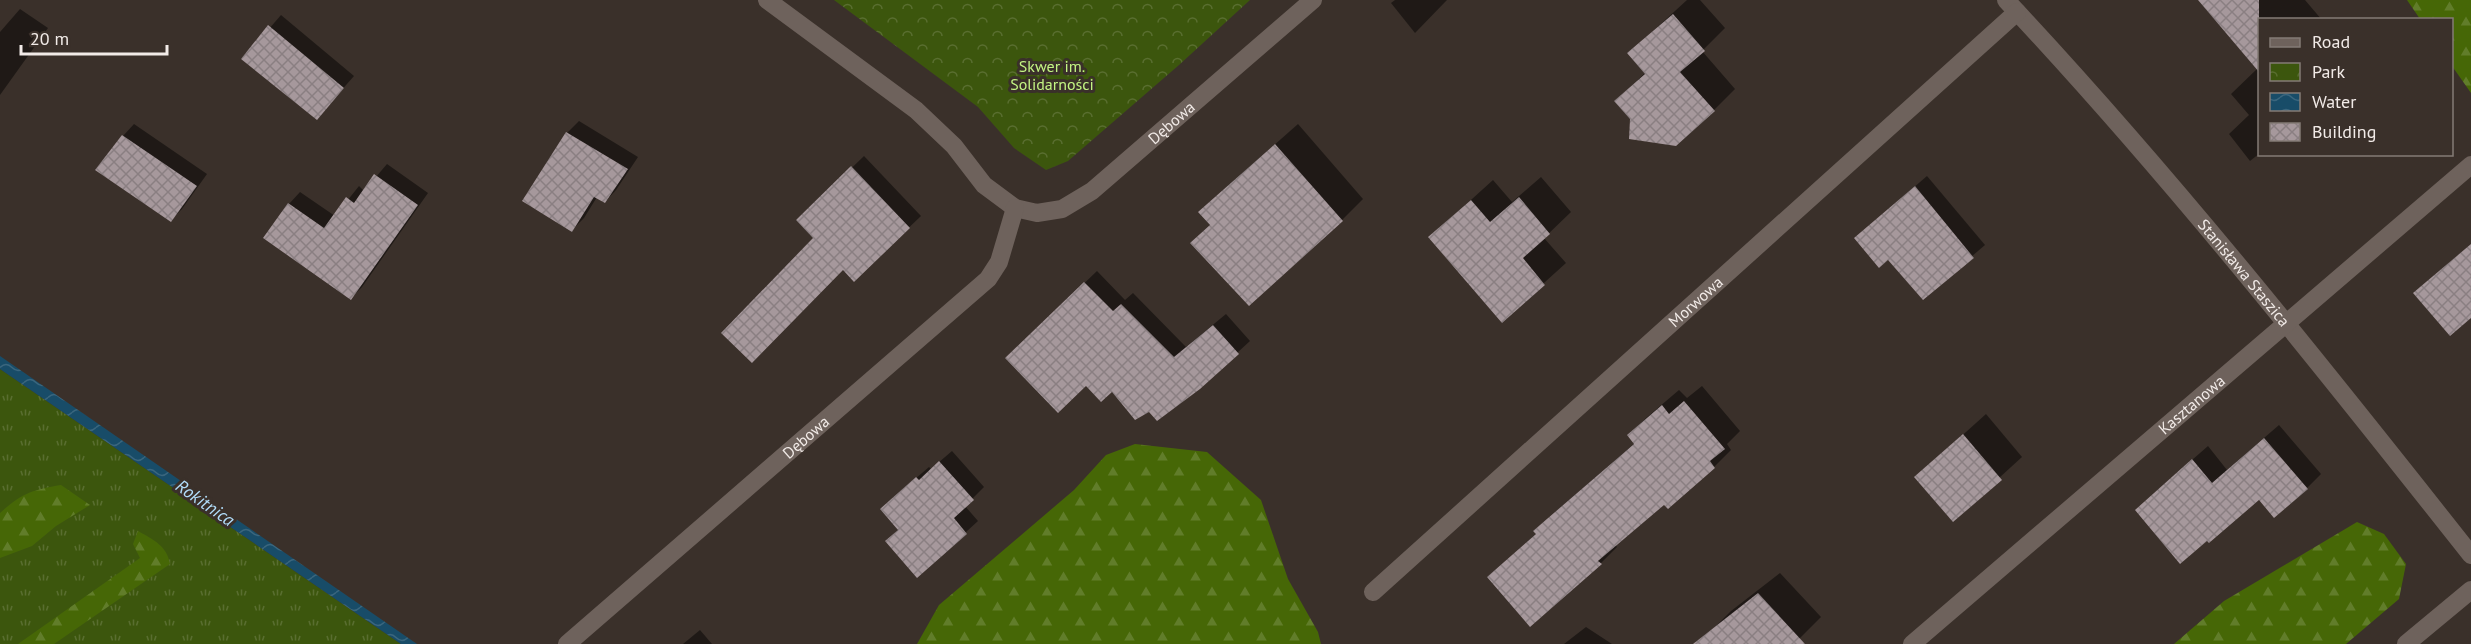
<svg xmlns="http://www.w3.org/2000/svg" width="2471" height="644" font-family="'PT Sans',sans-serif">
  <style>
    .grass { fill: url(#grass-tufts) }
    .forest { fill: url(#forest-firs) }
    .park { fill: url(#park-crowns) }
    .water { fill: url(#water-waves) }
    .shadow { fill: #0007 }
    .building { fill: url(#building-cross-hatch) }
    .lines { fill: none; stroke-linecap: round; stroke-linejoin: round }
    .minor { stroke: #6e625c; stroke-width: 18 }
    .labels { text-anchor: middle; stroke-width: 6; stroke-linejoin: round; paint-order: stroke }
    .park-label { font-size: 16px; fill: #c3f483; stroke: #3a302a }
    .street-label { font-size: 16px; fill: #f2ebe8; stroke: #3a302a }
    .water-label { font-size: 18px; font-style: italic; fill: #b1dcf9; stroke: #3a302a }
  </style>
  <defs>
    <pattern id="grass-tufts" width="24" height="20" patternUnits="userSpaceOnUse" patternTransform="scale(1.5)"><rect width="24" height="20" fill="#3c560d"/><path d="M3 7l-1-3M5 7V3M7 7l1-3M15 17l-1-3M17 17v-4M19 17l1-3" fill="none" stroke="#596e30"/></pattern>
    <pattern id="forest-firs" width="22" height="20" patternUnits="userSpaceOnUse" patternTransform="scale(1.5)"><rect width="22" height="20" fill="#466706"/><path d="M5 1l3.5 6h-7zM16 11l3.5 6h-7z" fill="#617d2a"/></pattern>
    <pattern id="park-crowns" width="20" height="18" patternUnits="userSpaceOnUse" patternTransform="scale(1.5)"><rect width="20" height="18" fill="#3c560d"/><path d="M2 6a3 3 0 1 1 6 0M12 15a3 3 0 1 1 6 0" fill="none" stroke="#596e30"/></pattern>
    <pattern id="water-waves" width="16" height="10" patternUnits="userSpaceOnUse" patternTransform="scale(1.5)"><rect width="16" height="10" fill="#184c68"/><path d="M0 5q4-4 8 0t8 0" fill="none" stroke="#3a667e"/></pattern>
    <pattern id="building-cross-hatch" width="8" height="8" patternUnits="userSpaceOnUse" patternTransform="scale(1.5)"><rect width="8" height="8" fill="#a6989c"/><path d="M0 0l8 8M0 8l8-8" fill="none" stroke="#8a7f82"/></pattern>
  </defs>
  <rect width="100%" height="100%" fill="#3a302a"/>
  <path class="grass" d="M0,369L401,644H0Z"/>
  <g class="forest">
    <path d="M2407,0H2471V93L2452,66V20L2420,19Z"/>
    <path d="M1135,444L1207,452L1261,500L1288,579L1318,632L1321,644H917L939,605L1074,490L1106,455Z"/>
    <path d="M61,485L90,505L56,526L32,546L0,558V513C22,493 32,490 61,485Z"/>
    <path d="M2357,522L2384,534L2406,564L2399,599L2346,644H2174L2224,601Z"/>
    <path d="M138,531C154,540 167,546 170,564L54,644H18L140,558L133,544Z"/>
  </g>
  <path class="park" d="M834,0H1250L1179,65L1068,161L1046,170L1014,148L978,107Z"/>
  <path class="water" d="M0,356L417,644H401L0,369Z"/>
  <g class="shadow">
    <path d="M1395,0H1447L1415,33L1391,3Z"/>
    <path d="M1687,0H1700L1725,28L1702,51L1735,89L1714,110L1632,119L1616,101L1645,73L1629,53Z"/>
    <path d="M2199,0H2305L2322,20H2260V153L2250,161L2229,134L2249,115L2231,94L2258,68Z"/>
    <path d="M20,9L48,28L0,95V32Z"/>
    <path d="M281,15L354,76L317,118L243,59Z"/>
    <path d="M579,121L638,157L616,190L605,202L597,197L584,218L572,230L524,201L568,132Z"/>
    <path d="M134,124L207,174L182,209L171,220L123,136Z"/>
    <path d="M1298,124L1363,199L1342,220L1211,224L1222,191Z"/>
    <path d="M864,156L921,216L854,280L798,220Z"/>
    <path d="M387,164L428,193L362,287L351,298L289,204L300,192L335,216L359,186L364,191Z"/>
    <path d="M1927,176L1985,245L1923,298L1868,227Z"/>
    <path d="M1541,177L1571,212L1544,238L1566,263L1502,321L1430,237L1493,180L1512,202Z"/>
    <path d="M1097,271L1125,300L1133,293L1186,347L1226,314L1250,341L1199,388L1150,410L1112,390L1087,384L1018,347Z"/>
    <path d="M1702,386L1740,431L1727,444L1731,450L1714,467L1664,503L1615,544L1617,547L1601,563L1489,577L1537,533L1535,531L1552,515L1635,443L1629,435L1646,418L1679,390L1687,398Z"/>
    <path d="M1986,414L2022,457L1953,520L1916,477Z"/>
    <path d="M2279,425L2321,474L2307,488L2259,498L2152,495L2208,446L2227,470Z"/>
    <path d="M952,451L984,487L965,506L978,521L918,576L887,541L899,529L894,497L929,467L931,469Z"/>
    <path d="M1780,573L1821,617L1794,644H1719L1710,632L1731,611Z"/>
    <path d="M1586,627L1612,644H1564Z"/>
    <path d="M700,630L712,644H683Z"/>
  </g>
  <g class="building">
    <path d="M2198,0H2259V72Z"/>
    <path d="M1673,14L1705,51L1680,72L1715,111L1676,146L1629,139L1630,119L1614,101L1645,74L1627,53Z"/>
    <path d="M268,25L344,88L317,120L241,59Z"/>
    <path d="M566,132L628,169L605,203L594,197L572,232L522,201Z"/>
    <path d="M122,135L197,186L171,222L95,170Z"/>
    <path d="M1275,144L1343,221L1249,306L1190,243L1210,225L1198,212Z"/>
    <path d="M851,166L910,228L854,282L843,270L752,363L721,333L813,238L796,220Z"/>
    <path d="M374,174L418,205L351,300L263,238L288,203L324,228L346,197L354,203Z"/>
    <path d="M1915,186L1974,258L1923,300L1888,260L1879,268L1854,238Z"/>
    <path d="M1519,197L1550,234L1523,258L1545,285L1502,323L1428,237L1471,200L1490,222Z"/>
    <path d="M2471,244V318L2450,336L2413,293Z"/>
    <path d="M1084,282L1113,311L1121,304L1174,357L1213,325L1239,354L1200,389L1157,421L1149,412L1135,420L1112,392L1101,402L1086,386L1058,413L1005,358Z"/>
    <path d="M1684,401L1725,449L1710,461L1715,468L1668,509L1664,505L1598,561L1602,564L1530,627L1487,577L1536,534L1533,531L1634,444L1627,435L1662,405L1669,414Z"/>
    <path d="M1963,434L2002,480L1953,522L1914,477Z"/>
    <path d="M2264,438L2308,489L2274,518L2259,500L2209,543L2207,541L2180,564L2135,510L2192,459L2212,483Z"/>
    <path d="M939,461L974,500L954,518L967,534L917,578L885,541L898,530L880,509L916,477L919,480Z"/>
    <path d="M1758,593L1805,644H1693Z"/>
  </g>
  <g class="lines">
    <g class="minor">
      <path id="s1" d="M767,0L916,110L954,146L984,185L1015,208L1037,213L1062,209L1092,191L1313,0"/>
      <path id="s2" d="M2006,0C2171,176 2321,365 2471,555"/>
      <path id="s3" d="M1373,592L2017,12"/>
      <path id="s4" d="M567,644L988,279L999,262L1015,208"/>
      <path id="s5" d="M1912,644L2471,165"/>
      <path d="M2406,644L2471,590"/>
    </g>
  </g>
  <g class="labels">
    <g class="park-label">
      <text x="1052" y="72">Skwer im.<tspan x="1052" dy="18">Solidarności</tspan></text>
    </g>
    <g class="street-label">
      <text dy="6" stroke="none"><textPath href="#s1" startOffset="513">Dębowa</textPath></text>
      <text dy="6" stroke="none"><textPath href="#s2" startOffset="362">Stanisława Staszica</textPath></text>
      <text dy="6" stroke="none"><textPath href="#s3" startOffset="434">Morwowa</textPath></text>
      <text dy="6" stroke="none"><textPath href="#s5" startOffset="368">Kasztanowa</textPath></text>
      <text dy="6" stroke="none"><textPath href="#s4" startOffset="316">Dębowa</textPath></text>
    </g>
    <g class="water-label">
      <text transform="translate(205 503) rotate(35)" y="6">Rokitnica</text>
    </g>
  </g>
  <rect x="2258" y="18" width="195" height="138" fill="#3a302a" stroke="#847b76" stroke-width="1.5"/>
  <rect x="2270" y="38" width="30" height="9" fill="#6e625c" stroke="#847b76" stroke-width="1.5"/>
  <text x="2312" y="48" font-size="18" fill="#f2ebe8">Road</text>
  <rect x="2270" y="63" width="30" height="18" fill="url(#park-crowns)" stroke="#847b76" stroke-width="1.5"/>
  <text x="2312" y="78" font-size="18" fill="#f2ebe8">Park</text>
  <rect x="2270" y="93" width="30" height="18" fill="url(#water-waves)" stroke="#847b76" stroke-width="1.5"/>
  <text x="2312" y="108" font-size="18" fill="#f2ebe8">Water</text>
  <rect x="2270" y="123" width="30" height="18" fill="url(#building-cross-hatch)" stroke="#847b76" stroke-width="1.5"/>
  <text x="2312" y="138" font-size="18" fill="#f2ebe8">Building</text>
  <path d="M21 45v9h146v-9" fill="none" stroke="#f2ebe8" stroke-width="3"/>
  <text x="30" y="45" font-size="18" fill="#f2ebe8" stroke="#3a302a" stroke-width="4.5" paint-order="stroke">20 m</text>
</svg>
